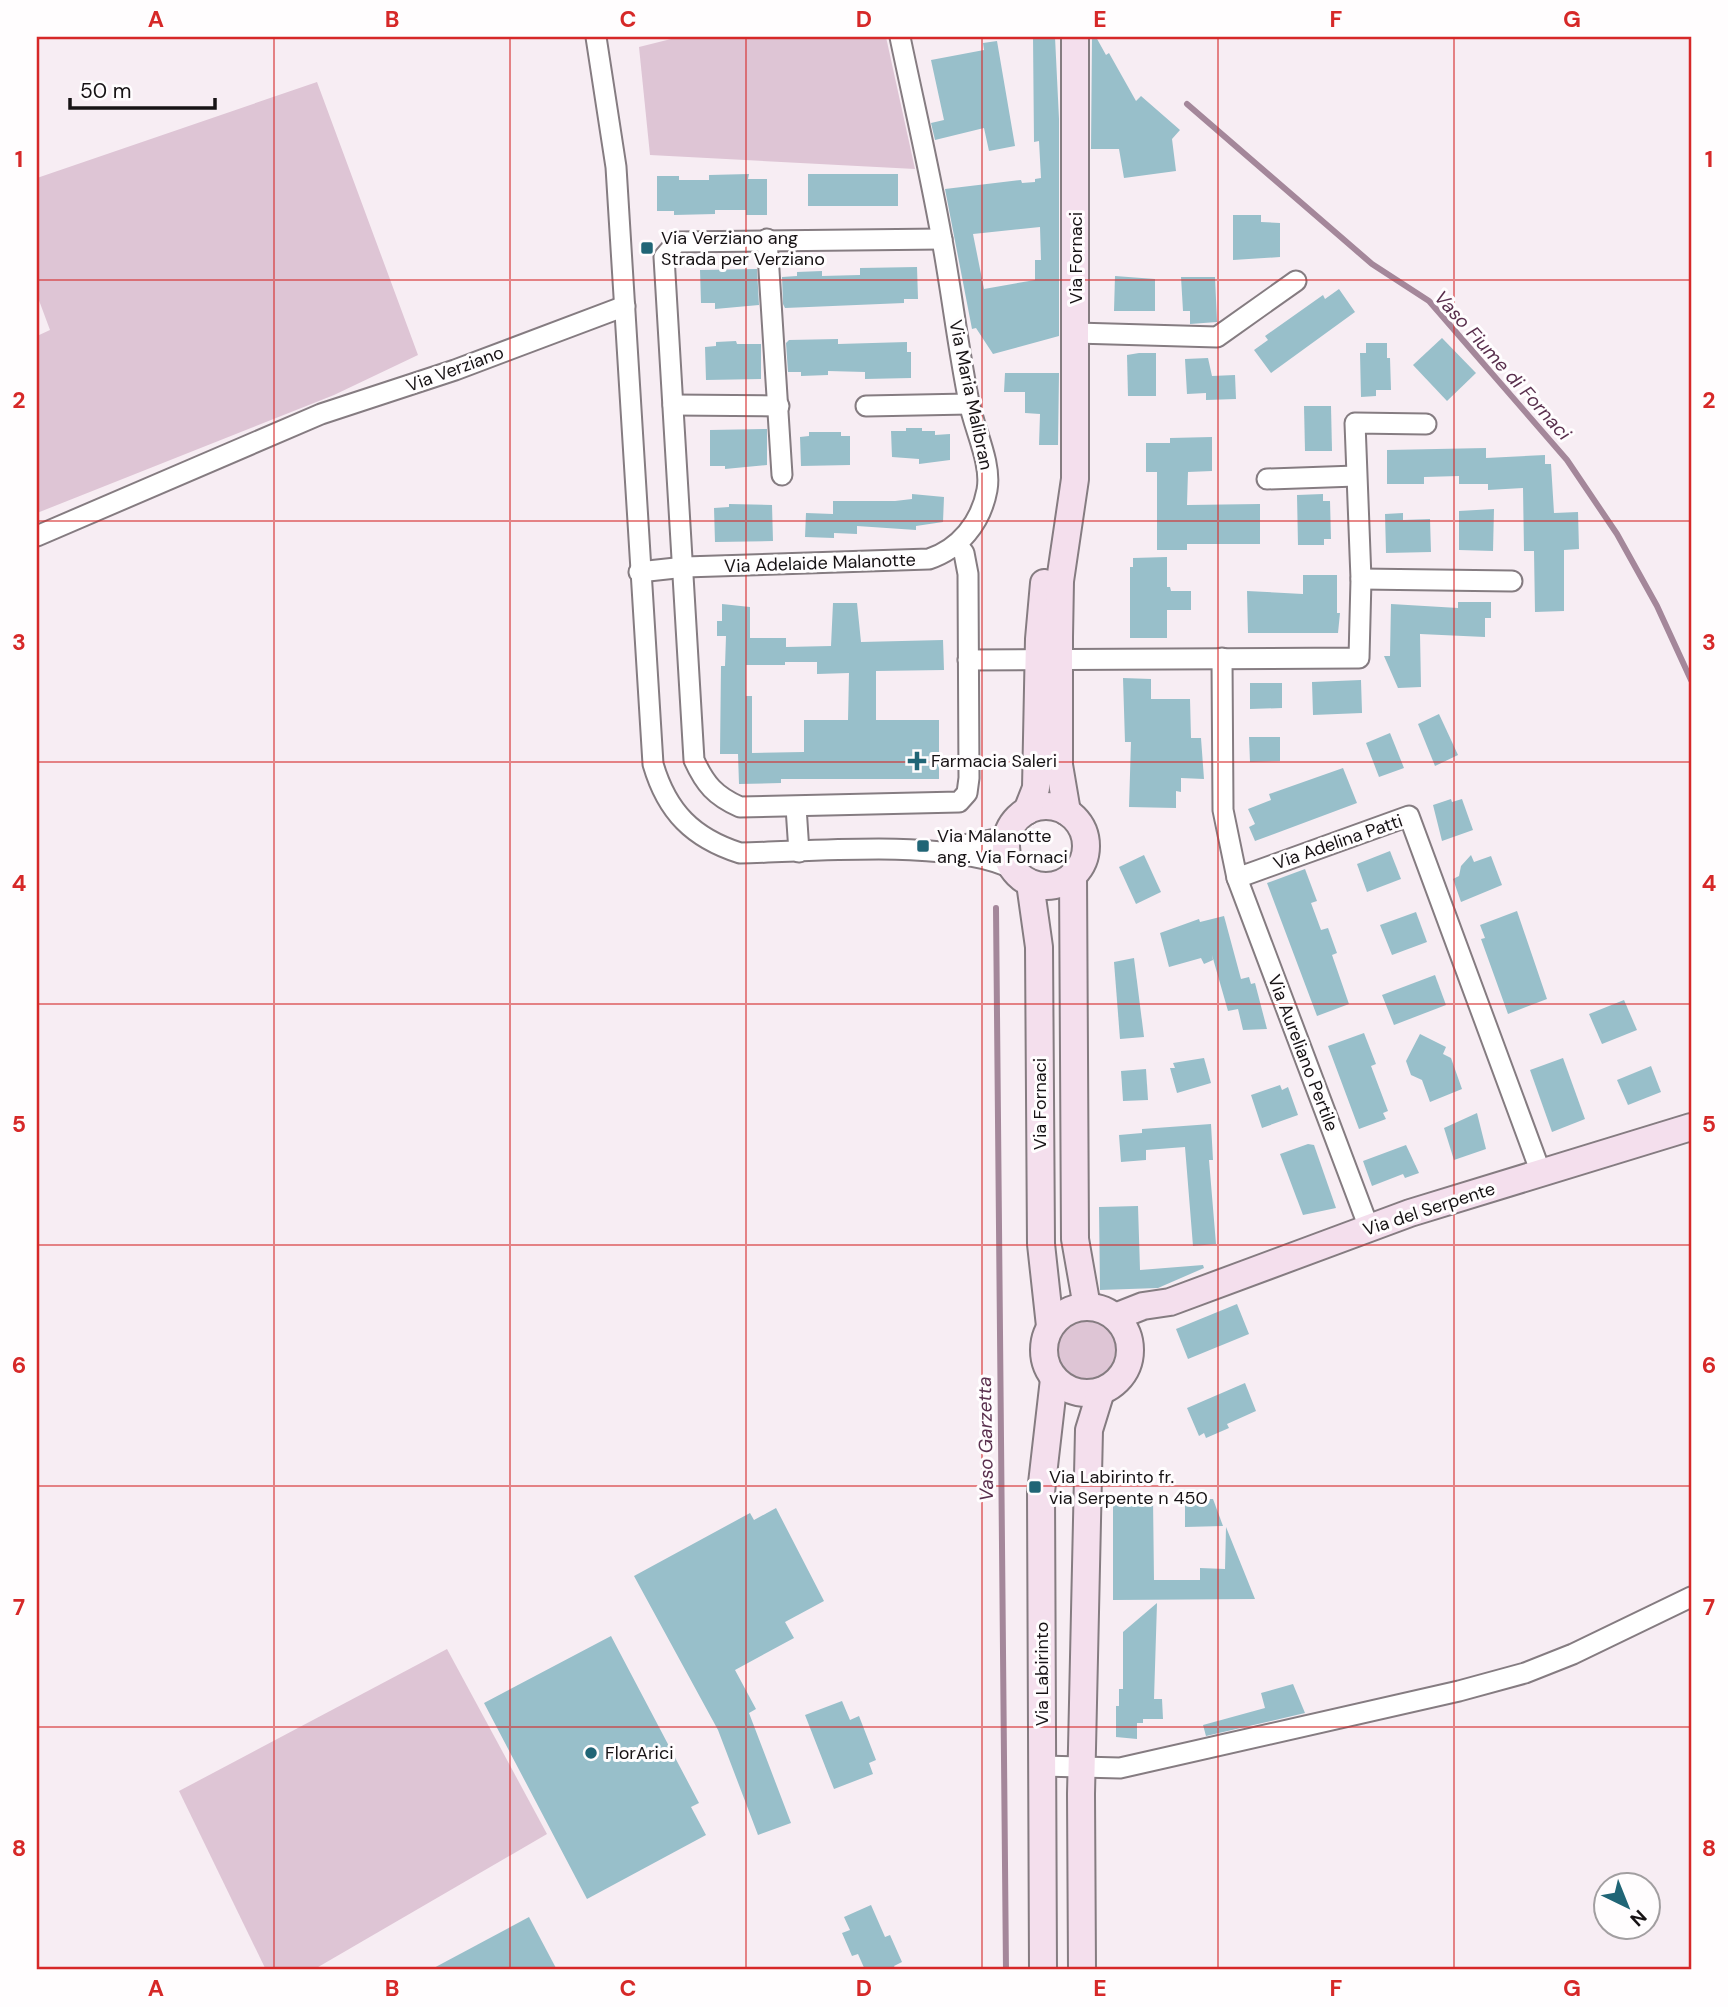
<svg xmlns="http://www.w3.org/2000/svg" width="1728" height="2007" font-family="'DM Sans',sans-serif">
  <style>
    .green { fill: #dec5d5 }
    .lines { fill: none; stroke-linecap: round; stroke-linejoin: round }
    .stream { stroke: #a4879a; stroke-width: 6 }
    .building { fill: #98bfca; fill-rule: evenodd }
    .street-casing { stroke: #857c81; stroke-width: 23 }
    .secondary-casing { stroke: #857c81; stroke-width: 30 }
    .street { stroke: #fff; stroke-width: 19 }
    .secondary { stroke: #f4dfed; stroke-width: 26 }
    .grid { fill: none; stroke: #d62828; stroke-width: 2; stroke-opacity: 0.55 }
    .poi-dot { fill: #206576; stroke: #fffdfe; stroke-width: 2.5 }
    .labels { text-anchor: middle; stroke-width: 6; stroke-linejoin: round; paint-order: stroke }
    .poi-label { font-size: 18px; fill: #171315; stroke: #fffdfe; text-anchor: start }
    .street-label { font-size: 18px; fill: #171315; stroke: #fffdfe }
    .water-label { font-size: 19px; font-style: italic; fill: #5a304e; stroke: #fffdfe }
    .neatline { fill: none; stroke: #d62828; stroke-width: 2.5 }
    .grid-label { font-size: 23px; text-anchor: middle; font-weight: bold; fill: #d62828 }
  </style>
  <rect width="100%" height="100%" fill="#f7edf3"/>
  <g class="green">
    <path d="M679,37H886L915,169L650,155L639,47Z"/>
    <path d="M317,82L418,355L334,395L37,513V336L50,330L37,295V178Z"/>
    <circle cx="1087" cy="1350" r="32"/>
    <path d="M447,1649L547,1834L313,1970H266L179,1791Z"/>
  </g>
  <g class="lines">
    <g class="stream">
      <path d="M1187,104L1372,264L1429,301L1567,460L1617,534L1657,606L1691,680"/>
      <path d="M996,908L1006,1970"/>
    </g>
  </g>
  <g class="building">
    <path d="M1033,37H1055L1059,119V336L993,354L976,328L972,329L945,189L1021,180L1022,183L1035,182V179L1041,178L1039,141L1034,142ZM1040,227L1041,260H1035V280L984,289L973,234Z"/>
    <path d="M1092,37H1096L1106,55L1109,53L1136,101L1141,96L1180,130L1172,139L1176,171L1124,178L1119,149H1091Z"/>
    <path d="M997,41L1015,146L989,151L984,128L935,140L931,123L944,120L931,60L984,50L983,43Z"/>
    <path d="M749,174L748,179H767V215H746V210H715V214L674,215V211H657V176H679V180H709V175Z"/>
    <rect x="808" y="174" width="90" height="32"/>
    <path d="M1233,215H1261V222L1280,223V257L1233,260Z"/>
    <path d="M917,267L918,299H904V303L785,308L783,304L782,277L797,276V272L822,271V276L860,275V268Z"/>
    <path d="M757,269L759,305L715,309V303H701L700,270Z"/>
    <path d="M1115,276L1155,279V311H1114Z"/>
    <path d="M1181,277H1215L1217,322L1190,324V311H1183Z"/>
    <path d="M1339,289L1355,312L1271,373L1254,350L1268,340L1265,336L1323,295L1325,299Z"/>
    <path d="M1442,338L1476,373L1447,401L1413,365Z"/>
    <path d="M838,339V344L907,342V352H911V378L865,379V372L828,371V375L801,376V372H788L786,343L789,340Z"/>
    <path d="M736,341L737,344H761V379L706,380L705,347L716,346V342Z"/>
    <path d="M1366,343H1387V358H1390L1391,390H1376V396L1361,397L1360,353H1366Z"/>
    <path d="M1139,353H1156V396H1128L1127,355Z"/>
    <path d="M1208,358L1212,376L1235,375L1236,399L1206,400V393L1187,394L1185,359Z"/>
    <path d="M1005,373H1059L1058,445H1039L1040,414L1025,413V392H1004Z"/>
    <path d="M1304,406H1331L1332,451H1305Z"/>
    <path d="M906,428H922V431H935V435L950,434V460L919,464V459L892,457L891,431H906Z"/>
    <path d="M767,429V465L725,469V466H710V430Z"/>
    <path d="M809,432H841V436H850V465L801,466L800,437L809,436Z"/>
    <path d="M1212,437V471L1188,472L1187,505L1260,504V544H1187V550H1157V472H1146V443H1170V438Z"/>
    <path d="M1486,448V458L1545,455V464H1551L1554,513L1578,512L1579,549L1564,550V611L1535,612L1534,551H1524L1523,488L1488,490V484H1459V476L1424,477V484H1387V450Z"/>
    <path d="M912,494L944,497L943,522L916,526V530L857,526V534L834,533V538L805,537L806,513L833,514V501H895L912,499Z"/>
    <path d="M1323,494V501H1330L1331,539H1324V545H1298L1297,495Z"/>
    <path d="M729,504L772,505L773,541L715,542L714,508L729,507Z"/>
    <path d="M1494,509L1493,551L1459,550V511Z"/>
    <path d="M1403,513V520L1430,519L1431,552L1386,553L1385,514Z"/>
    <path d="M1167,557V587H1170L1171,591H1191V610H1167V638H1130V567H1133V558Z"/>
    <path d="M1303,575H1337V613H1340L1338,633H1248L1247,591L1303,594Z"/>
    <path d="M1458,602H1491V618H1485V637L1420,634L1421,687L1398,688L1384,656H1390L1391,604L1458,608Z"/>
    <path d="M833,603H857L861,642L943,640L944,670L876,671V720H939V779H781V783L739,784L738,754H720L721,666H725L726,636H717V621H722V604L750,607V638H786V647L831,646ZM785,662H817V674L849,673L848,720H804V752L752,753V696H746V665H785Z"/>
    <path d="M1123,678L1151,679V699H1190L1191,738H1201L1204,779L1181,778V792L1176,791V808L1129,807L1131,742H1125Z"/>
    <path d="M1361,680L1362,713L1313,715L1312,682Z"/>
    <path d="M1250,683H1282V708L1250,709Z"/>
    <path d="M1439,714L1458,755L1435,766L1418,724Z"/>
    <path d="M1390,733L1404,768L1379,777L1366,743Z"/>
    <path d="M1249,737H1280V761L1250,762Z"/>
    <path d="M1343,768L1357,803L1255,841L1249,827L1255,824L1248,809L1271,800L1269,794Z"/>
    <path d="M1451,799L1452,802L1462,799L1473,830L1442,841L1433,805Z"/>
    <path d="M1390,851L1401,879L1367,892L1357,864Z"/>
    <path d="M1144,855L1161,892L1136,904L1119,867Z"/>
    <path d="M1471,855L1474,862L1491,856L1502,885L1461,902L1453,879L1459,876L1461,866Z"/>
    <path d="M1305,869L1317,901L1311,903L1321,930L1328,928L1337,953L1332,955L1349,1004L1317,1016L1267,883Z"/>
    <path d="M1517,911L1547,999L1508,1014L1481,939L1485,938L1480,925Z"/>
    <path d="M1416,912L1427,942L1392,955L1380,925Z"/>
    <path d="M1224,916L1241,979L1249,977L1251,984L1255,983L1267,1029L1243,1030L1238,1009L1228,1011L1212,955L1213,960L1204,964L1201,958L1169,967L1160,933L1199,919L1200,922Z"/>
    <path d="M1134,958L1144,1037L1120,1039L1114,962Z"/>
    <path d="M1435,975L1446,1005L1394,1025L1382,995Z"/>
    <path d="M1624,1000L1637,1030L1602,1044L1589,1014Z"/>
    <path d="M1364,1033L1376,1064L1371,1066L1388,1111L1383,1113L1386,1119L1359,1129L1328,1046Z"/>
    <path d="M1420,1034L1446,1047L1443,1054L1451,1058L1462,1089L1430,1102L1422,1080L1411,1075L1406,1061Z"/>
    <path d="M1204,1058L1211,1083L1177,1093L1170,1068H1175L1173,1063Z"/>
    <path d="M1563,1058L1585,1119L1552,1132L1530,1070Z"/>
    <path d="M1651,1066L1661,1092L1628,1105L1617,1080Z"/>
    <path d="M1146,1069L1148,1100L1123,1101L1121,1071Z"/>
    <path d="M1280,1085L1282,1090L1288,1087L1298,1115L1262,1128L1251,1095Z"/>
    <path d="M1477,1113L1486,1149L1454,1160L1444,1128Z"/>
    <path d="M1211,1124L1213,1160H1209L1216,1244L1193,1246L1185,1147L1146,1150V1160L1121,1162L1119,1135L1142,1133V1129Z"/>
    <path d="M1308,1144L1314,1145L1336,1208L1303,1215L1280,1154Z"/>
    <path d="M1406,1145L1419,1173L1405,1178L1403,1174L1372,1186L1363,1161Z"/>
    <path d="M1138,1206L1140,1270L1203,1265L1204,1268L1158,1288L1100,1290L1099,1207Z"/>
    <path d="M1237,1304L1249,1334L1188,1359L1176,1329Z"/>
    <path d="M1245,1383L1256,1411L1227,1424L1229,1428L1206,1438L1204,1433L1199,1436L1187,1408Z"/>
    <path d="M1113,1498H1153L1154,1580H1200V1568L1225,1569L1226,1527L1255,1599L1113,1600Z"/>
    <path d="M1185,1499H1213L1223,1526L1185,1527Z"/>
    <path d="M776,1508L824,1601L785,1622L794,1638L735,1670L756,1709L749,1713L791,1823L758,1835L718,1730L634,1576L750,1513L754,1520Z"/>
    <path d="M1157,1603L1154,1699H1162L1163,1719H1143V1723H1137V1739L1116,1737V1706H1119V1689H1123V1632Z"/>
    <path d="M611,1636L699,1803L691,1807L706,1835L587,1899L484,1703Z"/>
    <path d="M1293,1684L1305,1713L1206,1736L1203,1725L1265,1708L1261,1693Z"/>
    <path d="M842,1701L850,1720L859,1716L876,1760L869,1763L873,1774L834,1789L805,1715Z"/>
    <path d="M871,1905L885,1937L890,1935L902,1962L894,1966L896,1970H865L858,1954L852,1956L842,1933L850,1930L844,1917Z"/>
    <path d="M529,1917L557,1970H430Z"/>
  </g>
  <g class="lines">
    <defs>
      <g id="street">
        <path d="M596,37L616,167L653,764C667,812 693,838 740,853C812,852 951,838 1013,869"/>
        <path d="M767,239L782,475"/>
        <path d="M942,239L677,242L664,257L694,760C705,784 715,796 740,807L959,802L967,793L969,778L968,574L964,553L957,544"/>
        <path d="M1076,333L1217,337L1296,281"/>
        <path d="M673,405L779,406"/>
        <path d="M866,406L969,404"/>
        <path d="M1267,479L1356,476"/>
        <path d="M37,536L321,414L455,370L625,306"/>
        <path d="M639,572L685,567L929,559C959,549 981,523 987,490C992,463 974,429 969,402C958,348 952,294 942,240C930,172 914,104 900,37"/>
        <path d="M1361,579L1512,581"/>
        <path d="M1222,658L1223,810L1237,878L1409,816L1541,1173"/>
        <path d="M968,660L1359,658L1361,579L1355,423L1426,424"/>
        <path d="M796,807L799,852"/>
        <path d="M952,847L1007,837"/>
        <path d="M1237,878L1369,1228"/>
        <path d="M1042,1766L1120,1768L1459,1691L1525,1673L1573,1654L1691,1597"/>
      </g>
      <g id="secondary">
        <circle cx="1046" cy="846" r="40"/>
        <path d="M1027,811L1036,788L1039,639L1044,583"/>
        <path d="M1067,812L1059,765V637L1060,581L1075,479V37"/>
        <path d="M1073,875L1075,1239L1087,1307"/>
        <path d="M1030,883L1039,947L1041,1244L1050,1326"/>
        <circle cx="1087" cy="1350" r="43"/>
        <path d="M1115,1317L1143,1306L1170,1302L1410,1213L1691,1127"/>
        <path d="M1043,1970L1041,1492L1054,1379"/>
        <path d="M1082,1970L1081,1794L1089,1430L1101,1391"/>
      </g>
    </defs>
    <use href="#street" class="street-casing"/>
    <use href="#secondary" class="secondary-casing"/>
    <use href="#street" class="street"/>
    <use href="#secondary" class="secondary"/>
  </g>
  <path class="grid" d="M274,37V1970M510,37V1970M746,37V1970M982,37V1970M1218,37V1970M1454,37V1970M37,280H1691M37,521H1691M37,762H1691M37,1004H1691M37,1245H1691M37,1486H1691M37,1727H1691"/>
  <g class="poi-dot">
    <rect x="640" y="241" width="14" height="14" rx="3.5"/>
    <path d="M913.5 750.5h7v7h7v7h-7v7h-7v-7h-7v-7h7z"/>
    <rect x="916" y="839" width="14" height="14" rx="3.5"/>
    <rect x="1028" y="1480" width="14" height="14" rx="3.5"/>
    <circle cx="591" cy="1753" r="7"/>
  </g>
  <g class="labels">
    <g class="poi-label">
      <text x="661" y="244">Via Verziano ang<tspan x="661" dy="21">Strada per Verziano</tspan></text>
      <text x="931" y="767">Farmacia Saleri</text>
      <text x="937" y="842">Via Malanotte<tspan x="937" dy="21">ang. Via Fornaci</tspan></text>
      <text x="1049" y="1483">Via Labirinto fr.<tspan x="1049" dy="21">via Serpente n 450</tspan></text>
      <text x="605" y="1759">FlorArici</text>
    </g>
    <g class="street-label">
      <text transform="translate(1076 258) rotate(-90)" y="6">Via Fornaci</text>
      <text transform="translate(455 369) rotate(-20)" y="6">Via Verziano</text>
      <text transform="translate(971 395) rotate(78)" y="6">Via Maria Malibran</text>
      <text transform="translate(820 563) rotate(-2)" y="6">Via Adelaide Malanotte</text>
      <text transform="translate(1338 842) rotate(-19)" y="6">Via Adelina Patti</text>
      <text transform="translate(1303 1053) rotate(69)" y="6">Via Aureliano Pertile</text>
      <text transform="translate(1040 1104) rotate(-90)" y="6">Via Fornaci</text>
      <text transform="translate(1429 1209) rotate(-18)" y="6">Via del Serpente</text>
      <text transform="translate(1042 1674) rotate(-90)" y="6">Via Labirinto</text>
    </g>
    <g class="water-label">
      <text transform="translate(1503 365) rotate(48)" y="7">Vaso Fiume di Fornaci</text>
      <text transform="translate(985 1439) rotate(-91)" y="7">Vaso Garzetta</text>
    </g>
  </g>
  <rect width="1728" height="2007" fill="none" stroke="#fffdfe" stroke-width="77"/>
  <g transform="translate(1627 1906) rotate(137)"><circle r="33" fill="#fffdfe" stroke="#a29fa1" stroke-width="2"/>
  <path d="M0-5L12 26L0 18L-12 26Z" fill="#206576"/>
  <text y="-10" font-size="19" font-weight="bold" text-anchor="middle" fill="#171315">N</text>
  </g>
  <path d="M70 98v10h145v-10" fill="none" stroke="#171315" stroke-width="3.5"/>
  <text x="80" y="98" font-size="21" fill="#171315" stroke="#fffdfe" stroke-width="5" paint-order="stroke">50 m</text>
  <rect x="38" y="38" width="1652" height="1930" class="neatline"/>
  <g class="grid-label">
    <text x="156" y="27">A</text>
    <text x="392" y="27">B</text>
    <text x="628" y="27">C</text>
    <text x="864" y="27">D</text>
    <text x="1100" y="27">E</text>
    <text x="1336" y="27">F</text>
    <text x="1572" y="27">G</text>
    <text x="19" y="167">1</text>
    <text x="1709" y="167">1</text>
    <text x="19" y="408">2</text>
    <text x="1709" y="408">2</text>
    <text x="19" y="650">3</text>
    <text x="1709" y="650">3</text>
    <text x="19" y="891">4</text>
    <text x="1709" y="891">4</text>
    <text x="19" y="1132">5</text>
    <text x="1709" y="1132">5</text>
    <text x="19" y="1373">6</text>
    <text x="1709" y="1373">6</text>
    <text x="19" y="1615">7</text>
    <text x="1709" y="1615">7</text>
    <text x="19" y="1856">8</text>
    <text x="1709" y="1856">8</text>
    <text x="156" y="1996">A</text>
    <text x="392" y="1996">B</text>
    <text x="628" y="1996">C</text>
    <text x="864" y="1996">D</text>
    <text x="1100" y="1996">E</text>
    <text x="1336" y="1996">F</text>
    <text x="1572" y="1996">G</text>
  </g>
</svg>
